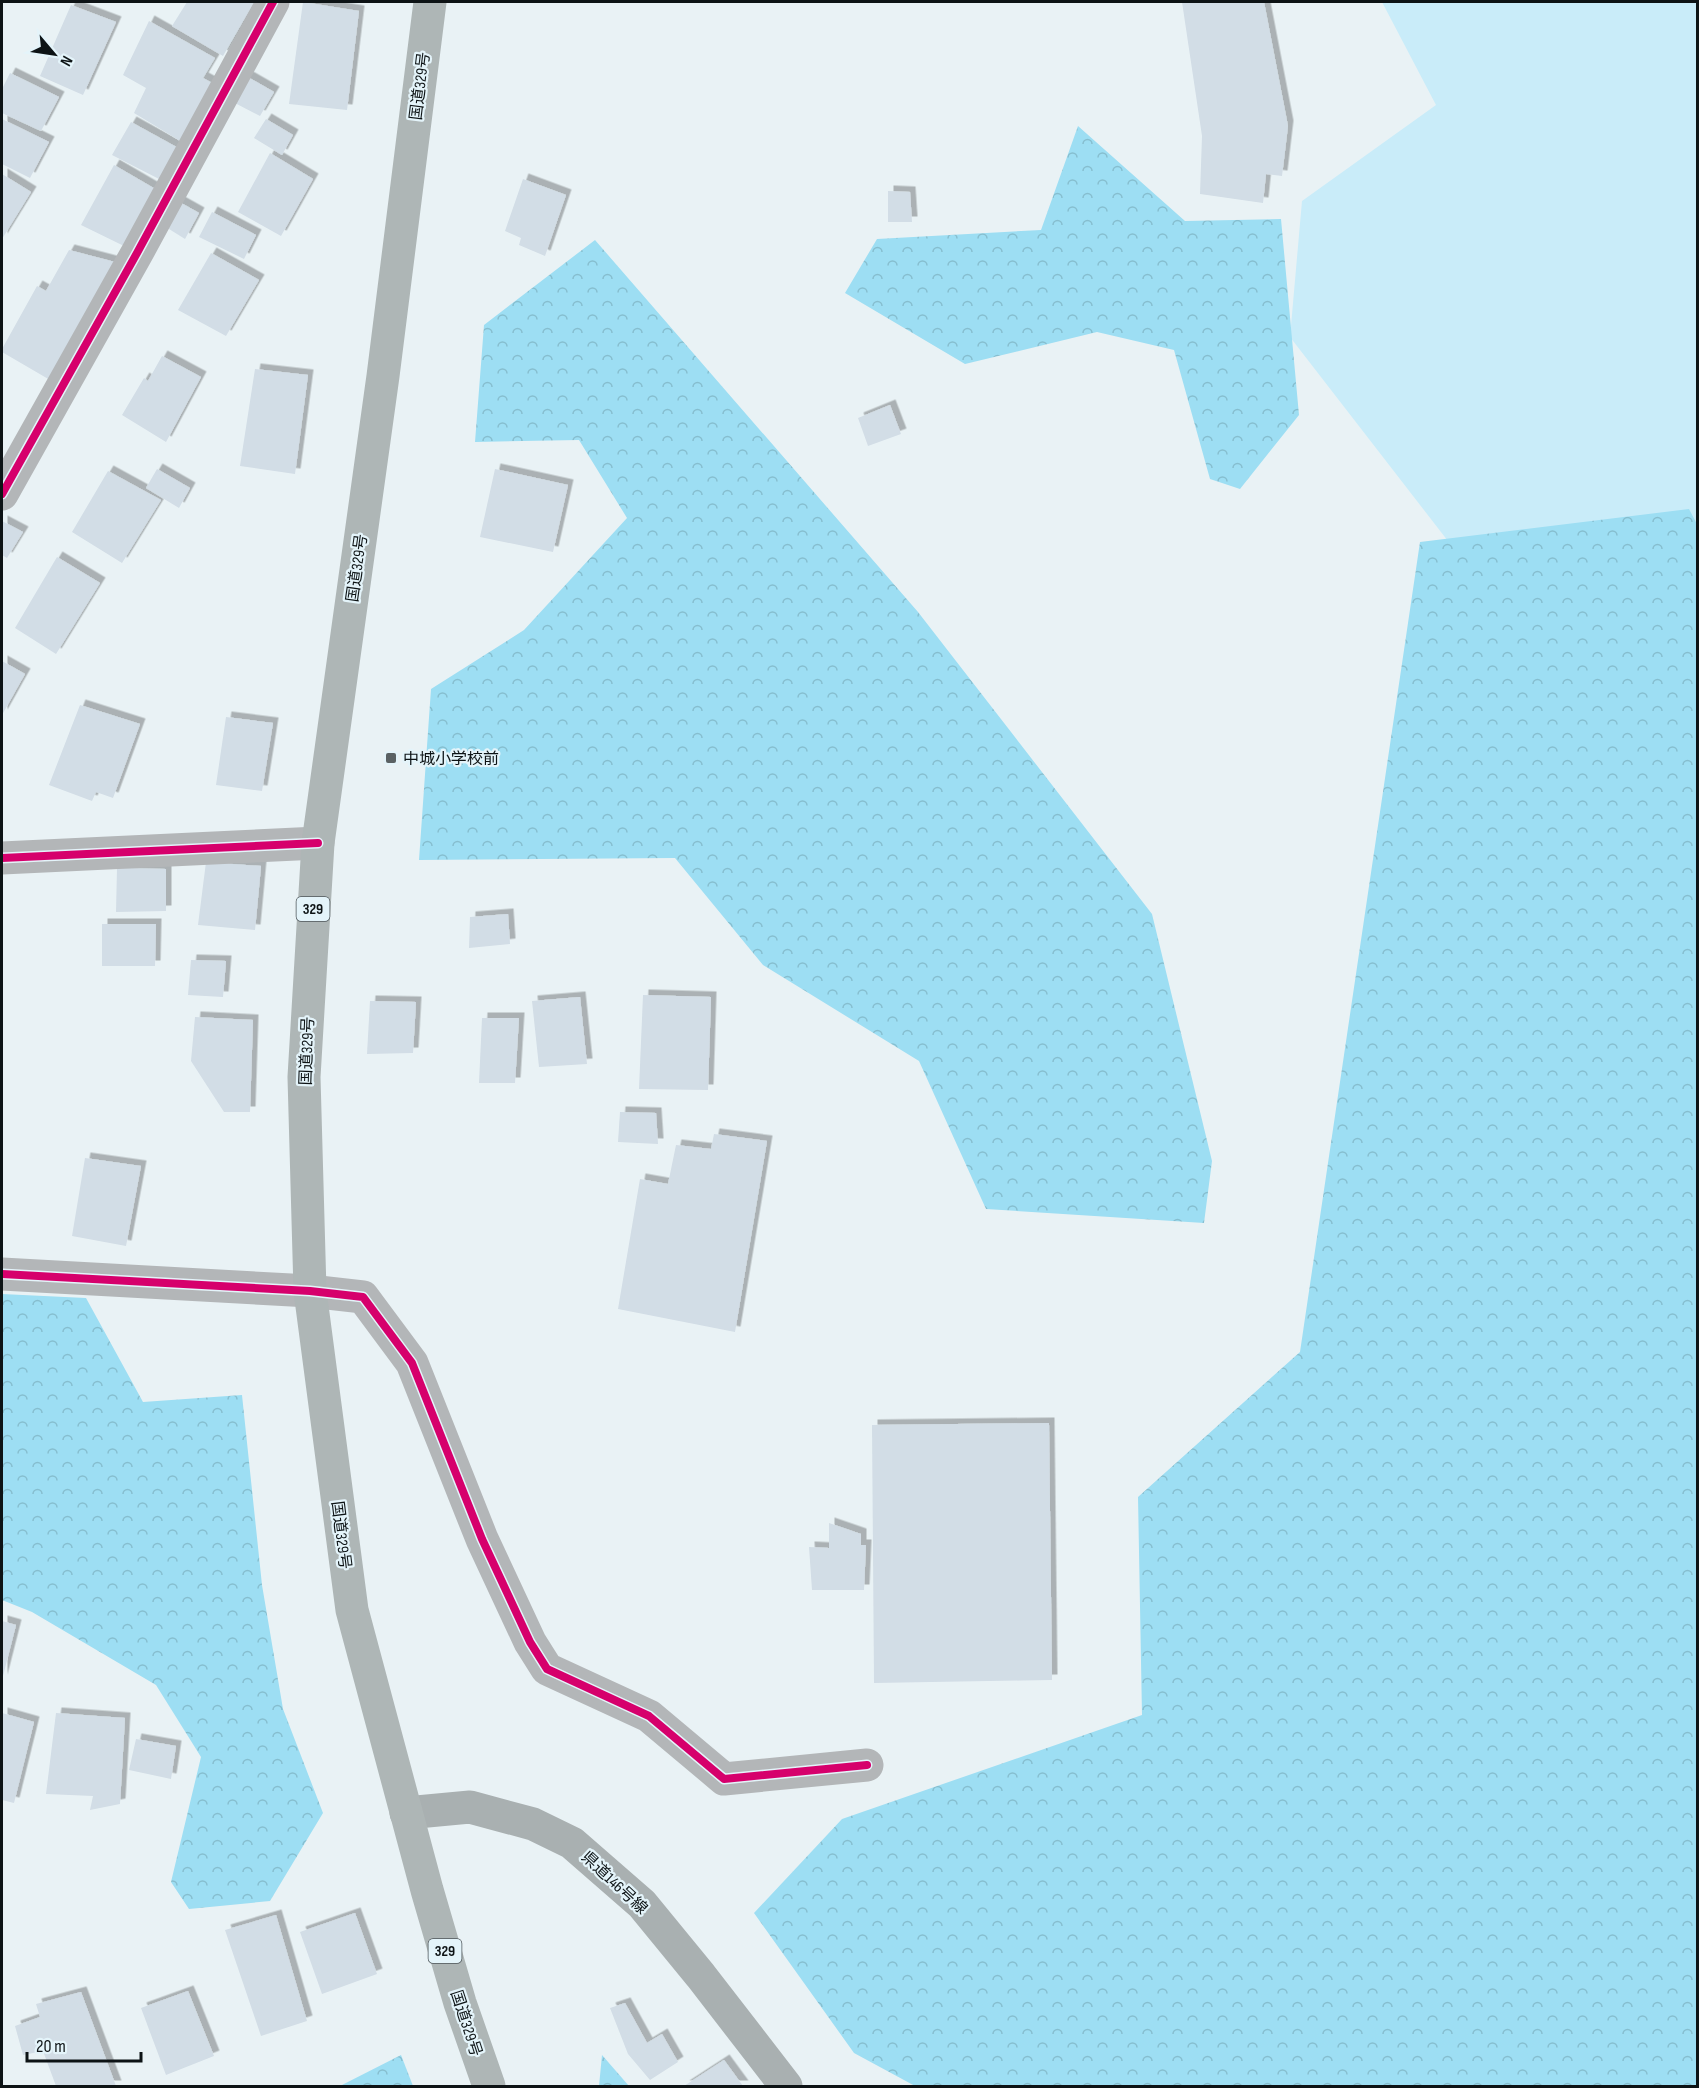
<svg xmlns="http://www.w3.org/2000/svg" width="1699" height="2088" font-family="'Sofia Sans Condensed','Noto Sans JP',sans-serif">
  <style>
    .green { fill: #c9ecf9 }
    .forest { fill: url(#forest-crowns) }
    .building { fill: #d2dde6; filter: url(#shadow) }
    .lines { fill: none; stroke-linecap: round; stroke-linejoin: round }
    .minor { stroke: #b3b6b8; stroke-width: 33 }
    .major { stroke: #a9b0b1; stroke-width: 33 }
    .highway { stroke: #aeb6b6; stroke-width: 33 }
    .cycleway-casing { stroke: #e4f4fa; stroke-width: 11 }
    .cycleway { stroke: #d6006c; stroke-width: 8 }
    .poi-dot { fill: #5a6163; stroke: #e4f4fa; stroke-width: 2 }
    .labels { text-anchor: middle; stroke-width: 4.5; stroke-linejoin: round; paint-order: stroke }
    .shield { fill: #e4f4fa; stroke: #4e565a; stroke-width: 1.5 }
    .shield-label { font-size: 15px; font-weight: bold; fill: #0d1315 }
    .street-label { font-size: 16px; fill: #0d1315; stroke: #e4f4fa }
    .poi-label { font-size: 16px; fill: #0d1315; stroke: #e4f4fa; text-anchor: start }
  </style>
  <defs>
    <pattern id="forest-crowns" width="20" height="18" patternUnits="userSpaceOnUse" patternTransform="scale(1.5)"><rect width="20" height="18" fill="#9ddef3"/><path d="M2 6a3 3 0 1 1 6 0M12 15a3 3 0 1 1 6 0" fill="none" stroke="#86becf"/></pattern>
    <filter id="shadow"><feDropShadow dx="5.5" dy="-5.5" stdDeviation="0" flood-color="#0004"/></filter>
  </defs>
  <rect width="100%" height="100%" fill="#e9f2f5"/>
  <path class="green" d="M1382,2H1697V1735L1458,554L1290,337L1302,201L1436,105Z"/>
  <g class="forest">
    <path d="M1078,126L1185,221L1281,219L1299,415L1240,489L1210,479L1174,350L1097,332L965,364L845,293L877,239L1041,230Z"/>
    <path d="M595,240L918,612L1152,914L1212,1161L1204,1223L986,1209L919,1061L763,965L675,858L419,860L431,689L524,630L627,518L579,440L475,442L484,325Z"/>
    <path d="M1689,509L1698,526L1697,2086H915L854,2053L754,1913L842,1819L1142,1715L1138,1497L1300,1352L1420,542Z"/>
    <path d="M2,1294L86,1298L143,1402L242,1395L262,1585L283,1709L323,1813L270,1901L189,1909L171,1882L201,1757L156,1685L32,1612L2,1600Z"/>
    <path d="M401,2055L413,2086H340Z"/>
    <path d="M602,2055L629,2086H599Z"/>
  </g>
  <g class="building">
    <path d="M187,2H254L223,56L172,26Z"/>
    <path d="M303,2L359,11L347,110L289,104Z"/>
    <path d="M1182,2H1264L1288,126L1282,176L1266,174L1263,203L1200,194L1202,136Z"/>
    <path d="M71,5L116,22L83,95L40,76Z"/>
    <path d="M149,21L215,58L203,78L214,84L182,142L134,113L146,88L123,75Z"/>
    <path d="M10,73L59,97L41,131L2,113V89Z"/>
    <path d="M246,76L274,92L260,116L231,101Z"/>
    <path d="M2,119L49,142L30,178L2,164Z"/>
    <path d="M266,119L293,135L282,155L254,138Z"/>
    <path d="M131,122L180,149L163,181L112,155Z"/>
    <path d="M270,153L313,179L281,236L238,212Z"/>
    <path d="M114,165L157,190L126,247L81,225Z"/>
    <path d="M2,174L31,192L2,239Z"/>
    <path d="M523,179L566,195L545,256L519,245L521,238L505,231Z"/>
    <path d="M888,191L910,192L912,222H888Z"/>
    <path d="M174,199L199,213L185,239L161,224Z"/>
    <path d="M212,212L256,235L244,259L199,237Z"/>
    <path d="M69,250L115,262L50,380L2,352V349L37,286L46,291Z"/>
    <path d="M211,253L259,280L226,336L178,310Z"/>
    <path d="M162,356L201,377L166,442L122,415L144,378L148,381Z"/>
    <path d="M255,369L308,375L295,474L240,466Z"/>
    <path d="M890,405L901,434L868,446L858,418Z"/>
    <path d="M157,469L190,488L179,508L146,488Z"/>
    <path d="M495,469L568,485L553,552L480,537Z"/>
    <path d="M108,471L161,500L122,563L72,532Z"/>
    <path d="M2,521L23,532L7,558L2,555Z"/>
    <path d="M57,557L100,583L56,654L15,628Z"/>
    <path d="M2,661L25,674L2,715Z"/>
    <path d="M80,705L140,724L113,798L96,792L92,801L49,785Z"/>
    <path d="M226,717L273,723L262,791L216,785Z"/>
    <path d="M206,862L261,866L255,930L198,925Z"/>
    <path d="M117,868L166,869V911L116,912Z"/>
    <path d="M508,914L510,944L469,948L470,917Z"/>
    <path d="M102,924H156L155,966H102Z"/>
    <path d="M191,960L226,961L223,997L188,995Z"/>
    <path d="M643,995L711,997L708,1090L639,1089Z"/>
    <path d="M580,997L587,1064L539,1067L532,1001Z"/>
    <path d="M370,1001L416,1002L413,1053L367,1054Z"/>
    <path d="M195,1017L253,1020L250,1112H224L191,1061Z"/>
    <path d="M482,1018H519L515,1083H479Z"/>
    <path d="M620,1112L656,1113L658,1144L618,1142Z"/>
    <path d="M714,1134L767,1141L735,1332L618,1309L640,1179L668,1184L676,1145L711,1149Z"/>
    <path d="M85,1158L141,1166L126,1246L72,1236Z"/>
    <path d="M1049,1423L1052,1680L874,1683L872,1425Z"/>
    <path d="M829,1523L861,1534V1545H866L864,1590H812L809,1547L829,1548Z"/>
    <path d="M2,1621L16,1625L2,1680Z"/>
    <path d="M2,1713L34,1722L14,1803L2,1800Z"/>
    <path d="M56,1713L125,1718L120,1804L90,1810L93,1796L46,1794Z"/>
    <path d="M136,1739L176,1746L171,1779L129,1770Z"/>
    <path d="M355,1913L377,1974L322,1994L300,1932Z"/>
    <path d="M276,1915L307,2021L261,2036L225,1930Z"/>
    <path d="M188,1991L214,2056L166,2075L141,2008Z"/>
    <path d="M81,1992L116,2086H56L43,2051L23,2055L15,2026L40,2017L36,2004Z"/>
    <path d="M625,2003L647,2043L662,2034L678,2062L650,2080L628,2054L610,2008Z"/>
    <path d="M724,2060L743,2086H684Z"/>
  </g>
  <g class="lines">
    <g class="minor">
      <path d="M2,494L137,253L273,2"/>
      <path d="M2,858L318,843"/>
      <path d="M2,1274L310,1291L363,1297L412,1363L482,1539L530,1642L547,1669L649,1716L724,1779L867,1765"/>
    </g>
    <path class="major" d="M406,1813L470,1807L533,1824L572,1843L642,1904L701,1976L786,2086"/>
    <path class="highway" d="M430,2L383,376L318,843L304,1077L310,1291L352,1610L427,1890L460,2003L489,2086"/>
    <defs>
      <g id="cycleway">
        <path d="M2,494L137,253L273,2"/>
        <path d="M2,858L318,843"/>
        <path d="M2,1274L310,1291L363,1297L412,1363L482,1539L530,1642L547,1669L649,1716L724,1779L867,1765"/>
      </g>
    </defs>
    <use href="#cycleway" class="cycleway-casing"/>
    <use href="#cycleway" class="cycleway"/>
  </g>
  <rect class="poi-dot" x="385" y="752" width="12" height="12" rx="3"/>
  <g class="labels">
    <g class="shield">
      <rect x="296.5" y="897" width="33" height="24" rx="4.5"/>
      <rect x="428.5" y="1939" width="33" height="24" rx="4.5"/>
    </g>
    <g class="shield-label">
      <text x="313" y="914">329</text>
      <text x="445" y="1956">329</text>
    </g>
    <g class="street-label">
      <text transform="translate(419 86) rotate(-83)" y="6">国道329号</text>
      <text transform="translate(356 568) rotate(-82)" y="6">国道329号</text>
      <text transform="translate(306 1051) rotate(-88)" y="6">国道329号</text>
      <text transform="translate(342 1535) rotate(83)" y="6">国道329号</text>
      <text transform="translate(615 1882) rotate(43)" y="6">県道146号線</text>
      <text transform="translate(467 2023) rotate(72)" y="6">国道329号</text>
    </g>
    <g class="poi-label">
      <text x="403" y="764">中城小学校前</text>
    </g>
  </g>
  <rect width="1699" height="2088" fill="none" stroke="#0d1315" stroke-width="6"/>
  <g transform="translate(54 54) rotate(119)" stroke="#e4f4fa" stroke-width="4.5" paint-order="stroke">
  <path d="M0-4.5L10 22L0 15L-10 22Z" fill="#0d1315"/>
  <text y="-9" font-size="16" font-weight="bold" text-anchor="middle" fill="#0d1315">N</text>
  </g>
  <path d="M27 2052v9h114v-9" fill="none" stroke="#0d1315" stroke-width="3"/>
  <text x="36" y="2052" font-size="18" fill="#0d1315" stroke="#e4f4fa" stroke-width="4.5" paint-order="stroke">20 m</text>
</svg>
